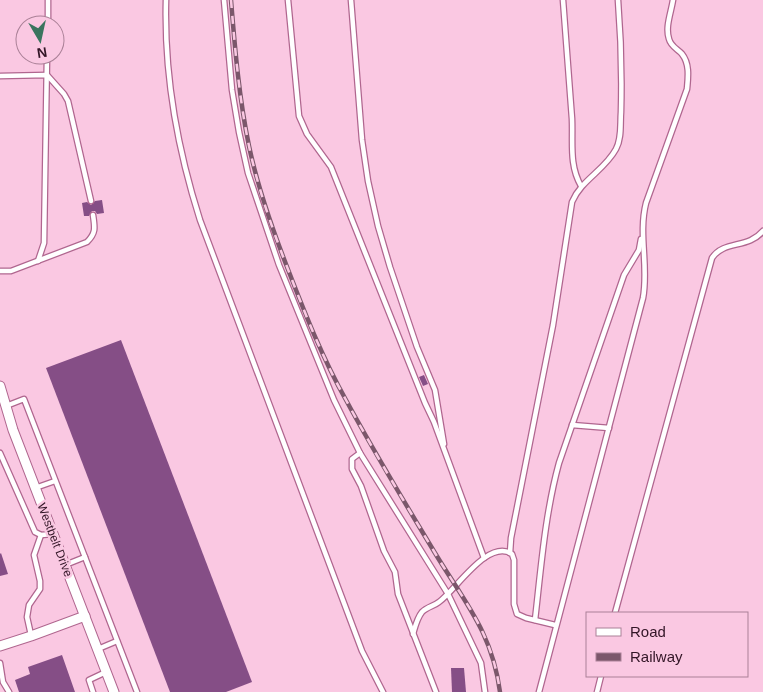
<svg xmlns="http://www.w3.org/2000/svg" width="763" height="692" font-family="Arial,sans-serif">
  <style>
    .building { fill: #854e86 }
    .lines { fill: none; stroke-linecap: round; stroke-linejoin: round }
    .lane-casing { stroke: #b0668f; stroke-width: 7 }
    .street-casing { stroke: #b0668f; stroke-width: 11 }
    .lane { stroke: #fff; stroke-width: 4.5 }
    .street { stroke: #fff; stroke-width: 9 }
    .rail-casing { stroke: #7b576b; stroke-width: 4.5 }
    .rail { stroke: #fac8e2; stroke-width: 2.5; stroke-dasharray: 8; stroke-linecap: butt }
    .labels { text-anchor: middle; stroke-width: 5; stroke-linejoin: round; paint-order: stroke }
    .street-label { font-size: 12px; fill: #321526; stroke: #fac8e2 }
  </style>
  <rect width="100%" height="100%" fill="#fac8e2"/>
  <g class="building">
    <path d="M102,200L104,213L97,214L95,211H92L89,216H84L82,203L87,202L91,205L95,201Z"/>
    <path d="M121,340L252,682L226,692H170L46,368Z"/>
    <path d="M424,375L428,384L423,386L419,377Z"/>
    <path d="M1,553L8,574L0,576V554Z"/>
    <path d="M62,655L75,692H19L15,680L30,674L28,667Z"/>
    <path d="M451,668H464L466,692H452Z"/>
  </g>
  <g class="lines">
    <defs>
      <g id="lane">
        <path d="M166,0C164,75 177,148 200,220L362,651L383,692"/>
        <path d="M224,0L232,90L239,132L248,173L279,265L334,400L360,453L448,594L481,663L485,692"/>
        <path d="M288,0L299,116L307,134L331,167L425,403L434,422L484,558"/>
        <path d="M351,0L362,140L368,181L378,226L390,267L417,347L435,390L444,444"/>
        <path d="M563,0C566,40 569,79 572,119C573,143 569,165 581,186"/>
        <path d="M48,25V0"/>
        <path d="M0,76L47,75L64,94L68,101L91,201"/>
        <path d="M38,261L44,243L47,55"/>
        <path d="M0,271H11L87,242C96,233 95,228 93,215"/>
        <path d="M6,406L24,399L137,692"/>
        <path d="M572,425L609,428"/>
        <path d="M0,453L35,532L41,535L53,534"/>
        <path d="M360,453L352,459V469L361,486L384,551L395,572L398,594L436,692"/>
        <path d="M35,488L55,481"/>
        <path d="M510,553L511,538L553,325L572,202C581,180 605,170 616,149C622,138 620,124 621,112C622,74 621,37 618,0"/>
        <path d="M65,565L85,557"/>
        <path d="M615,613L712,258C724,240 748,249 763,231"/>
        <path d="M535,620C541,568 545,514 559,463L624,275L639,250L641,239"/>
        <path d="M413,634C415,627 417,618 422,612C427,607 434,606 439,602C456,590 488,538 512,554L514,560V604L517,614L526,618L555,625"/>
        <path d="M31,635L27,617L29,605L40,589V581L34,555L41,535"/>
        <path d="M98,649L117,641"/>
        <path d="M0,663L3,682L9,692"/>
        <path d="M93,692L89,680L106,672"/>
        <path d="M539,692L643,298C649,266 638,235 646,203L687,89C688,78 690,64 682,54C678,49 671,47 669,39C665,27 671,13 673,0"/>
        <path d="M597,692L601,676"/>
      </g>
      <g id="street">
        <path d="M0,386L13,430L114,692"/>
        <path d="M0,646L31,636L85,616"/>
      </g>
    </defs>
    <use href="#lane" class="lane-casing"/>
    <use href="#street" class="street-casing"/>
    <use href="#lane" class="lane"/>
    <use href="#street" class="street"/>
    <defs>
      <path id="rail" d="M231,0C235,49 239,98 249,146C258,189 273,231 289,272C306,316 323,359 346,400C374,452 405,503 435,553C465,603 492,632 500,692"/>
    </defs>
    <use href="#rail" class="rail-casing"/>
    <use href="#rail" class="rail"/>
  </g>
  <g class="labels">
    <g class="street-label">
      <text transform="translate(55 540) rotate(69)" y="4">Westbelt Drive</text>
    </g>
  </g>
  <rect x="586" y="612" width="162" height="65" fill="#fac8e2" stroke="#aa8097"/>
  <rect x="596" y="628" width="25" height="8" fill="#ffffff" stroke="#aa8097"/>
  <text x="630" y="637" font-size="15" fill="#321526">Road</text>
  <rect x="596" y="653" width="25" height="8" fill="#7b576b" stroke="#aa8097"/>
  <text x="630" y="662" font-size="15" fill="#321526">Railway</text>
  <g transform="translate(40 40) rotate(171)"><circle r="24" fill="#fac8e2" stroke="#aa8097"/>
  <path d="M0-4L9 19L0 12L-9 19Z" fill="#3a745e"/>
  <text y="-8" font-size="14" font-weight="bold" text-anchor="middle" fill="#321526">N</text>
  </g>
</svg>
